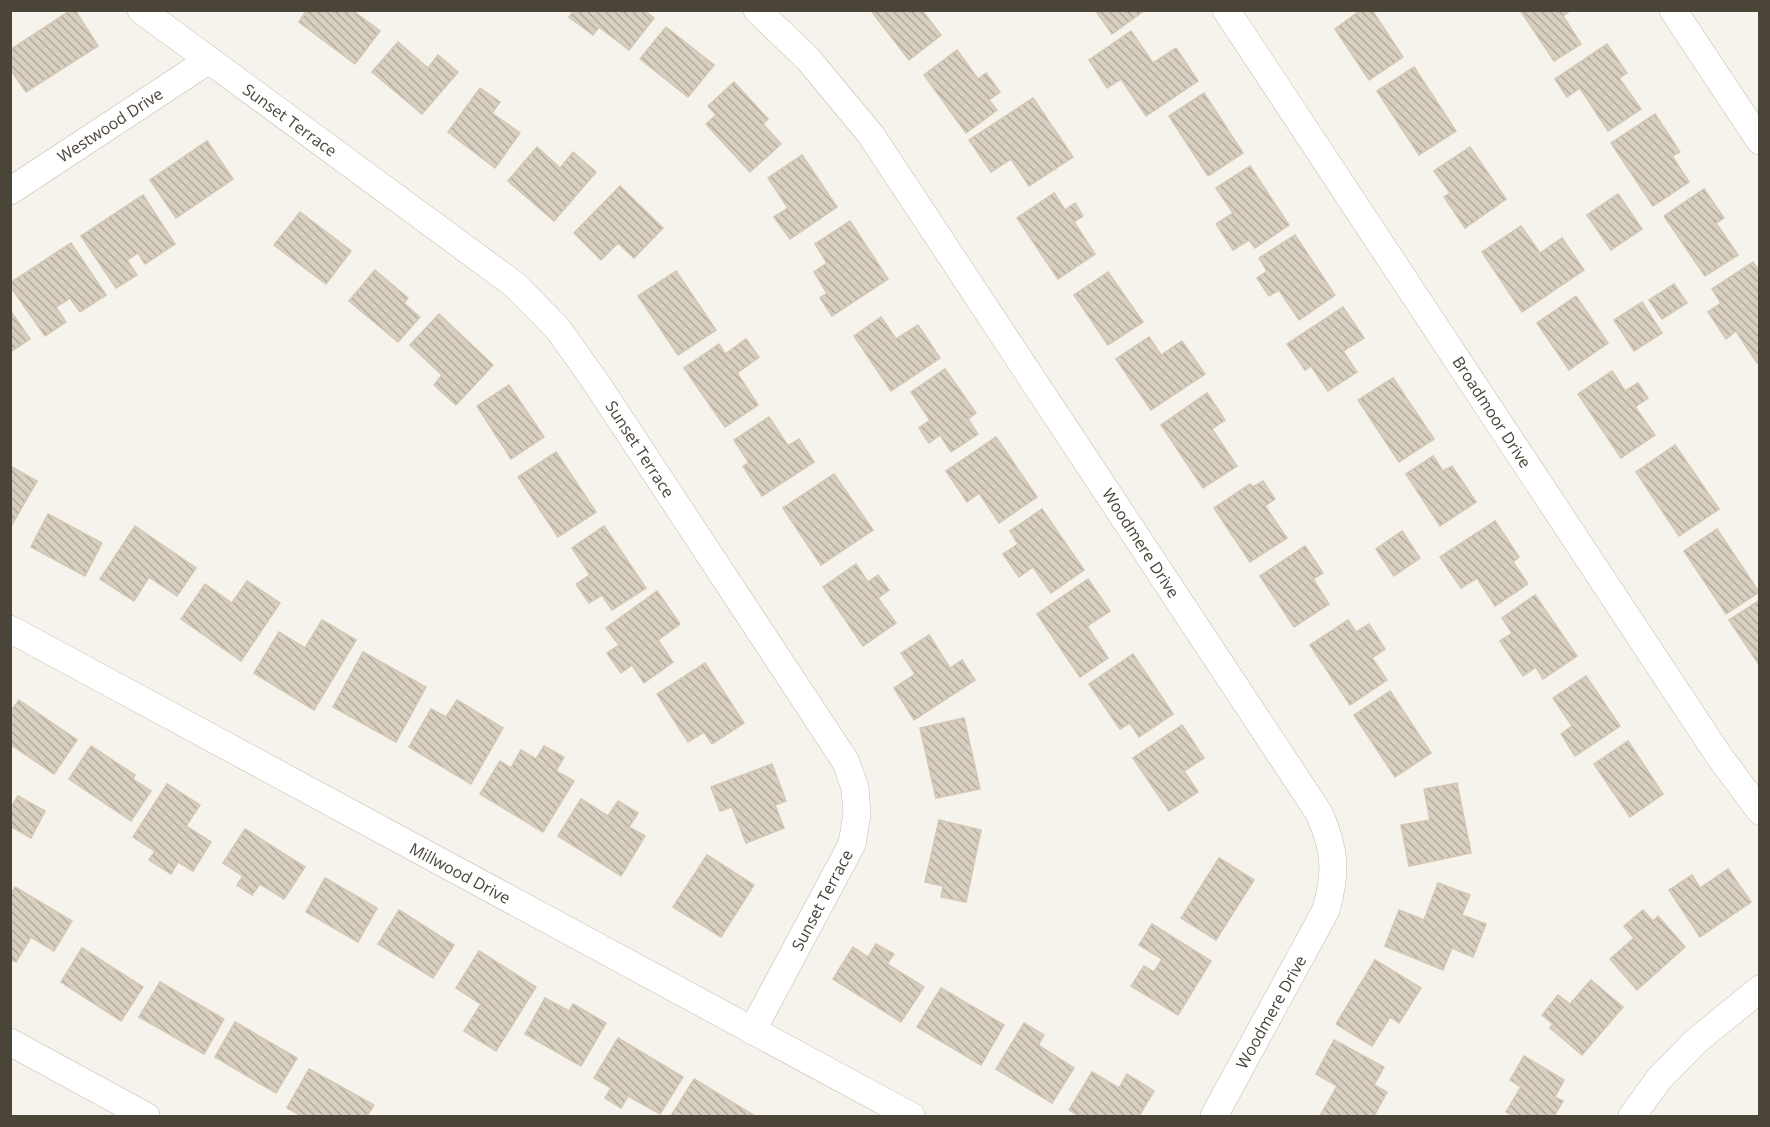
<svg xmlns="http://www.w3.org/2000/svg" width="1770" height="1127" font-family="'Open Sans',sans-serif">
  <style>
    .building { fill: url(#building-back-hatch); stroke: #d3c7b4; stroke-width: 1.5 }
    .lines { fill: none; stroke-linecap: round; stroke-linejoin: round }
    .minor-casing { stroke: #c2bbae; stroke-width: 28 }
    .minor { stroke: #fff; stroke-width: 27 }
    .labels { text-anchor: middle; stroke-width: 4.5; stroke-linejoin: round; paint-order: stroke }
    .street-label { font-size: 16px; fill: #4b4439; stroke: #fff }
  </style>
  <defs>
    <pattern id="building-back-hatch" width="6" height="6" patternUnits="userSpaceOnUse" patternTransform="scale(1.5)"><rect width="6" height="6" fill="#d8cfc1"/><path d="M-1 5l2 2M0 0l6 6M5-1l2 2" fill="none" stroke="#b1aa9e"/></pattern>
  </defs>
  <rect width="100%" height="100%" fill="#f6f3ec"/>
  <g class="building">
    <path d="M71,10H75L98,46L26,92L10,69V50Z"/>
    <path d="M307,10H352L380,31L355,64L299,22Z"/>
    <path d="M574,10H644L654,18L629,50L599,27L593,35L569,17Z"/>
    <path d="M874,10H922L941,35L909,60L872,12Z"/>
    <path d="M1095,10H1145L1112,34Z"/>
    <path d="M1361,10H1372L1403,57L1369,80L1335,29Z"/>
    <path d="M1520,10H1571L1563,16L1581,44L1554,61Z"/>
    <path d="M666,27L714,65L688,97L640,59Z"/>
    <path d="M1131,31L1153,63L1176,48L1198,81L1146,116L1121,79L1107,88L1089,60Z"/>
    <path d="M398,42L428,68L438,55L458,72L422,114L372,72Z"/>
    <path d="M1607,44L1627,73L1619,78L1641,109L1608,131L1580,88L1567,97L1555,79Z"/>
    <path d="M957,50L978,79L986,73L1000,92L989,100L997,110L966,133L924,75Z"/>
    <path d="M1414,67L1456,131L1419,155L1377,91Z"/>
    <path d="M734,82L768,119L763,124L781,144L750,172L706,124L716,115L708,106Z"/>
    <path d="M480,88L500,102L492,113L520,133L495,168L448,132Z"/>
    <path d="M1204,93L1243,153L1208,176L1169,116Z"/>
    <path d="M1033,98L1073,157L1029,186L1011,159L991,172L969,140Z"/>
    <path d="M1655,114L1680,152L1672,156L1689,182L1653,206L1611,143Z"/>
    <path d="M207,141L233,179L176,218L150,180Z"/>
    <path d="M537,147L560,168L573,152L596,172L554,221L508,181Z"/>
    <path d="M1470,147L1506,199L1465,228L1444,197L1450,193L1434,171Z"/>
    <path d="M802,155L837,207L790,239L774,217L788,208L768,178Z"/>
    <path d="M1250,166L1289,225L1255,248L1249,240L1233,250L1216,224L1233,213L1216,188Z"/>
    <path d="M620,186L663,228L634,258L618,243L601,260L574,233Z"/>
    <path d="M1704,189L1724,218L1716,223L1738,255L1705,276L1664,216Z"/>
    <path d="M1054,193L1065,210L1075,203L1083,216L1074,222L1095,254L1058,279L1017,218Z"/>
    <path d="M1618,194L1642,229L1611,250L1587,215Z"/>
    <path d="M143,195L175,244L145,264L138,253L127,260L137,275L116,288L81,236Z"/>
    <path d="M300,212L351,251L326,284L274,245Z"/>
    <path d="M850,221L888,279L832,316L820,298L827,293L814,272L827,263L815,244Z"/>
    <path d="M1521,226L1540,253L1562,238L1584,270L1522,312L1482,252Z"/>
    <path d="M1295,235L1335,295L1299,320L1279,290L1269,296L1257,278L1267,271L1259,258Z"/>
    <path d="M71,243L106,295L80,312L70,298L56,307L66,322L45,336L10,286V283Z"/>
    <path d="M1753,262L1760,272V361L1757,363L1736,331L1726,339L1708,312L1721,303L1712,289Z"/>
    <path d="M375,270L408,298L404,303L420,317L398,342L349,301Z"/>
    <path d="M676,271L716,330L678,355L638,296Z"/>
    <path d="M1108,272L1143,322L1108,345L1074,295Z"/>
    <path d="M1674,284L1687,303L1662,319L1649,300Z"/>
    <path d="M1576,296L1608,343L1569,370L1537,323Z"/>
    <path d="M1642,302L1662,333L1634,351L1614,320Z"/>
    <path d="M1343,307L1364,338L1343,351L1357,372L1328,391L1311,366L1305,370L1287,344Z"/>
    <path d="M10,310L30,339L10,352Z"/>
    <path d="M439,314L493,365L456,405L434,385L442,375L410,345Z"/>
    <path d="M881,317L896,339L918,325L940,358L891,391L854,336Z"/>
    <path d="M1149,337L1161,355L1182,341L1205,374L1151,410L1116,359Z"/>
    <path d="M746,339L759,357L737,373L758,405L725,427L684,368L719,344L725,354Z"/>
    <path d="M945,369L976,413L968,419L978,434L951,452L940,435L929,443L919,428L930,420L911,392Z"/>
    <path d="M1612,371L1625,391L1638,383L1648,398L1635,407L1655,435L1621,458L1578,394Z"/>
    <path d="M1393,378L1434,439L1399,462L1358,400Z"/>
    <path d="M509,385L544,437L511,459L477,406Z"/>
    <path d="M1207,393L1225,420L1212,429L1237,466L1203,488L1161,425Z"/>
    <path d="M769,417L788,446L799,439L814,462L762,496L743,466L749,463L734,440Z"/>
    <path d="M996,437L1037,497L999,523L979,493L967,502L946,471Z"/>
    <path d="M1675,445L1719,509L1679,536L1636,472Z"/>
    <path d="M556,452L596,512L558,537L518,477Z"/>
    <path d="M1433,456L1443,471L1452,466L1476,502L1440,526L1406,474Z"/>
    <path d="M10,466L37,481L10,528Z"/>
    <path d="M834,474L873,530L821,565L783,508Z"/>
    <path d="M1263,481L1275,499L1265,506L1287,538L1250,562L1214,508L1250,484L1253,487Z"/>
    <path d="M1042,509L1084,570L1051,593L1033,567L1019,577L1003,554L1018,544L1010,531Z"/>
    <path d="M48,514L102,543L85,576L31,547Z"/>
    <path d="M1495,521L1519,557L1513,562L1528,584L1495,606L1477,578L1461,588L1440,557Z"/>
    <path d="M135,526L196,568L177,596L149,577L134,601L100,579Z"/>
    <path d="M604,526L646,588L612,610L602,595L589,603L576,584L590,575L572,548Z"/>
    <path d="M1717,529L1759,592L1726,614L1684,551Z"/>
    <path d="M1402,531L1420,558L1394,576L1376,549Z"/>
    <path d="M1305,546L1323,573L1313,579L1329,604L1294,627L1260,576Z"/>
    <path d="M856,564L868,582L878,575L889,590L878,598L896,623L863,646L823,587Z"/>
    <path d="M1088,579L1110,611L1087,626L1108,658L1080,677L1037,614Z"/>
    <path d="M247,581L280,603L241,661L181,619L205,584L232,603Z"/>
    <path d="M657,591L680,624L658,640L673,662L644,683L632,665L621,673L607,653L619,645L606,628Z"/>
    <path d="M1535,595L1577,656L1543,679L1536,667L1523,676L1500,641L1512,633L1502,618Z"/>
    <path d="M1760,600V666L1729,620Z"/>
    <path d="M322,620L356,640L314,710L254,673L279,632L305,648Z"/>
    <path d="M1348,620L1356,632L1369,624L1385,649L1372,658L1387,680L1350,705L1310,645Z"/>
    <path d="M929,635L950,668L962,660L975,680L914,720L894,688L915,674L901,653Z"/>
    <path d="M363,652L426,687L396,742L333,707Z"/>
    <path d="M1133,654L1173,714L1139,737L1130,723L1120,729L1089,684Z"/>
    <path d="M705,663L744,723L712,744L704,732L688,742L657,694Z"/>
    <path d="M1586,676L1620,726L1575,756L1561,734L1572,726L1553,698Z"/>
    <path d="M1390,691L1431,753L1395,777L1354,715Z"/>
    <path d="M19,700L77,740L54,774L10,744V712Z"/>
    <path d="M457,700L503,728L471,784L409,747L431,709L446,717Z"/>
    <path d="M964,718L980,789L936,798L920,728Z"/>
    <path d="M1182,725L1204,758L1184,771L1198,792L1169,811L1133,758Z"/>
    <path d="M1628,741L1663,794L1630,817L1594,764Z"/>
    <path d="M91,746L135,775L133,779L151,791L131,821L69,779Z"/>
    <path d="M544,746L564,757L556,771L574,781L543,832L480,794L500,761L511,768L521,750L536,759Z"/>
    <path d="M772,764L786,801L775,805L784,828L746,843L732,807L720,811L711,787Z"/>
    <path d="M1457,783L1471,853L1409,866L1401,825L1430,820L1424,789Z"/>
    <path d="M167,784L200,805L186,826L211,842L193,871L178,862L171,874L149,860L155,851L133,837Z"/>
    <path d="M18,796L45,811L31,838L10,826V809Z"/>
    <path d="M581,799L608,816L618,801L638,813L629,827L645,836L621,876L558,836Z"/>
    <path d="M939,820L981,830L966,902L941,897L943,886L925,882Z"/>
    <path d="M245,829L305,867L284,899L260,884L252,895L237,885L243,876L223,863Z"/>
    <path d="M707,855L754,885L721,937L673,907Z"/>
    <path d="M1219,858L1254,880L1216,940L1181,918Z"/>
    <path d="M1728,869L1751,902L1700,937L1669,890L1692,875L1700,888Z"/>
    <path d="M325,878L377,908L358,942L306,912Z"/>
    <path d="M1438,883L1470,895L1462,915L1486,924L1473,957L1452,948L1443,970L1385,946L1399,910L1424,920Z"/>
    <path d="M15,887L72,921L54,951L31,937L16,962L10,959V895Z"/>
    <path d="M399,910L454,945L433,978L378,944Z"/>
    <path d="M1643,910L1653,921L1658,916L1685,947L1637,990L1610,959L1634,938L1624,926Z"/>
    <path d="M1152,924L1211,961L1178,1015L1131,986L1144,966L1154,972L1162,959L1139,945Z"/>
    <path d="M876,944L894,954L887,964L924,987L901,1022L833,979L853,947L868,957Z"/>
    <path d="M82,948L143,987L121,1021L61,982Z"/>
    <path d="M479,951L536,987L496,1051L464,1031L481,1004L456,988Z"/>
    <path d="M1375,960L1421,988L1399,1023L1390,1017L1372,1046L1336,1024Z"/>
    <path d="M1591,980L1623,1007L1582,1055L1550,1028L1553,1024L1542,1015L1558,995L1570,1004Z"/>
    <path d="M160,982L224,1019L204,1054L139,1017Z"/>
    <path d="M941,988L1004,1025L981,1065L917,1027Z"/>
    <path d="M545,998L569,1011L573,1004L606,1023L581,1066L525,1034Z"/>
    <path d="M235,1022L297,1058L276,1093L215,1057Z"/>
    <path d="M1024,1023L1044,1035L1038,1045L1074,1068L1052,1103L996,1069Z"/>
    <path d="M618,1038L683,1077L660,1114L628,1096L621,1108L605,1098L611,1088L594,1078Z"/>
    <path d="M1334,1040L1384,1067L1374,1085L1387,1092L1374,1116H1320L1337,1086L1316,1074Z"/>
    <path d="M1524,1056L1564,1080L1555,1097L1563,1101L1554,1116H1514L1506,1112L1521,1087L1510,1080Z"/>
    <path d="M309,1069L374,1105L367,1116H302L287,1108Z"/>
    <path d="M1092,1072L1119,1088L1127,1074L1154,1091L1139,1116H1079L1069,1110Z"/>
    <path d="M694,1079L755,1116H671Z"/>
  </g>
  <g class="lines">
    <defs>
      <g id="minor">
        <path d="M141,10L515,285L558,329L595,381L846,762L855,788L857,814L852,844L752,1031"/>
        <path d="M757,10L808,59L871,135L1319,813C1335,849 1337,871 1326,910L1214,1116"/>
        <path d="M1226,10L1719,756L1760,811"/>
        <path d="M1673,10L1760,141"/>
        <path d="M10,191L209,60"/>
        <path d="M10,629L911,1116"/>
        <path d="M10,1042L146,1116"/>
        <path d="M1632,1116L1659,1079L1696,1041L1760,989"/>
      </g>
    </defs>
    <use href="#minor" class="minor-casing"/>
    <use href="#minor" class="minor"/>
  </g>
  <g class="labels">
    <g class="street-label">
      <text transform="translate(290 120) rotate(36)" y="6">Sunset Terrace</text>
      <text transform="translate(110 125) rotate(-33)" y="6">Westwood Drive</text>
      <text transform="translate(1492 412) rotate(57)" y="6">Broadmoor Drive</text>
      <text transform="translate(640 449) rotate(57)" y="6">Sunset Terrace</text>
      <text transform="translate(1141 543) rotate(57)" y="6">Woodmere Drive</text>
      <text transform="translate(460 873) rotate(28)" y="6">Millwood Drive</text>
      <text transform="translate(822 900) rotate(-62)" y="6">Sunset Terrace</text>
      <text transform="translate(1271 1012) rotate(-61)" y="6">Woodmere Drive</text>
    </g>
  </g>
  <rect width="1770" height="1127" fill="none" stroke="#4b4439" stroke-width="24"/>
</svg>
